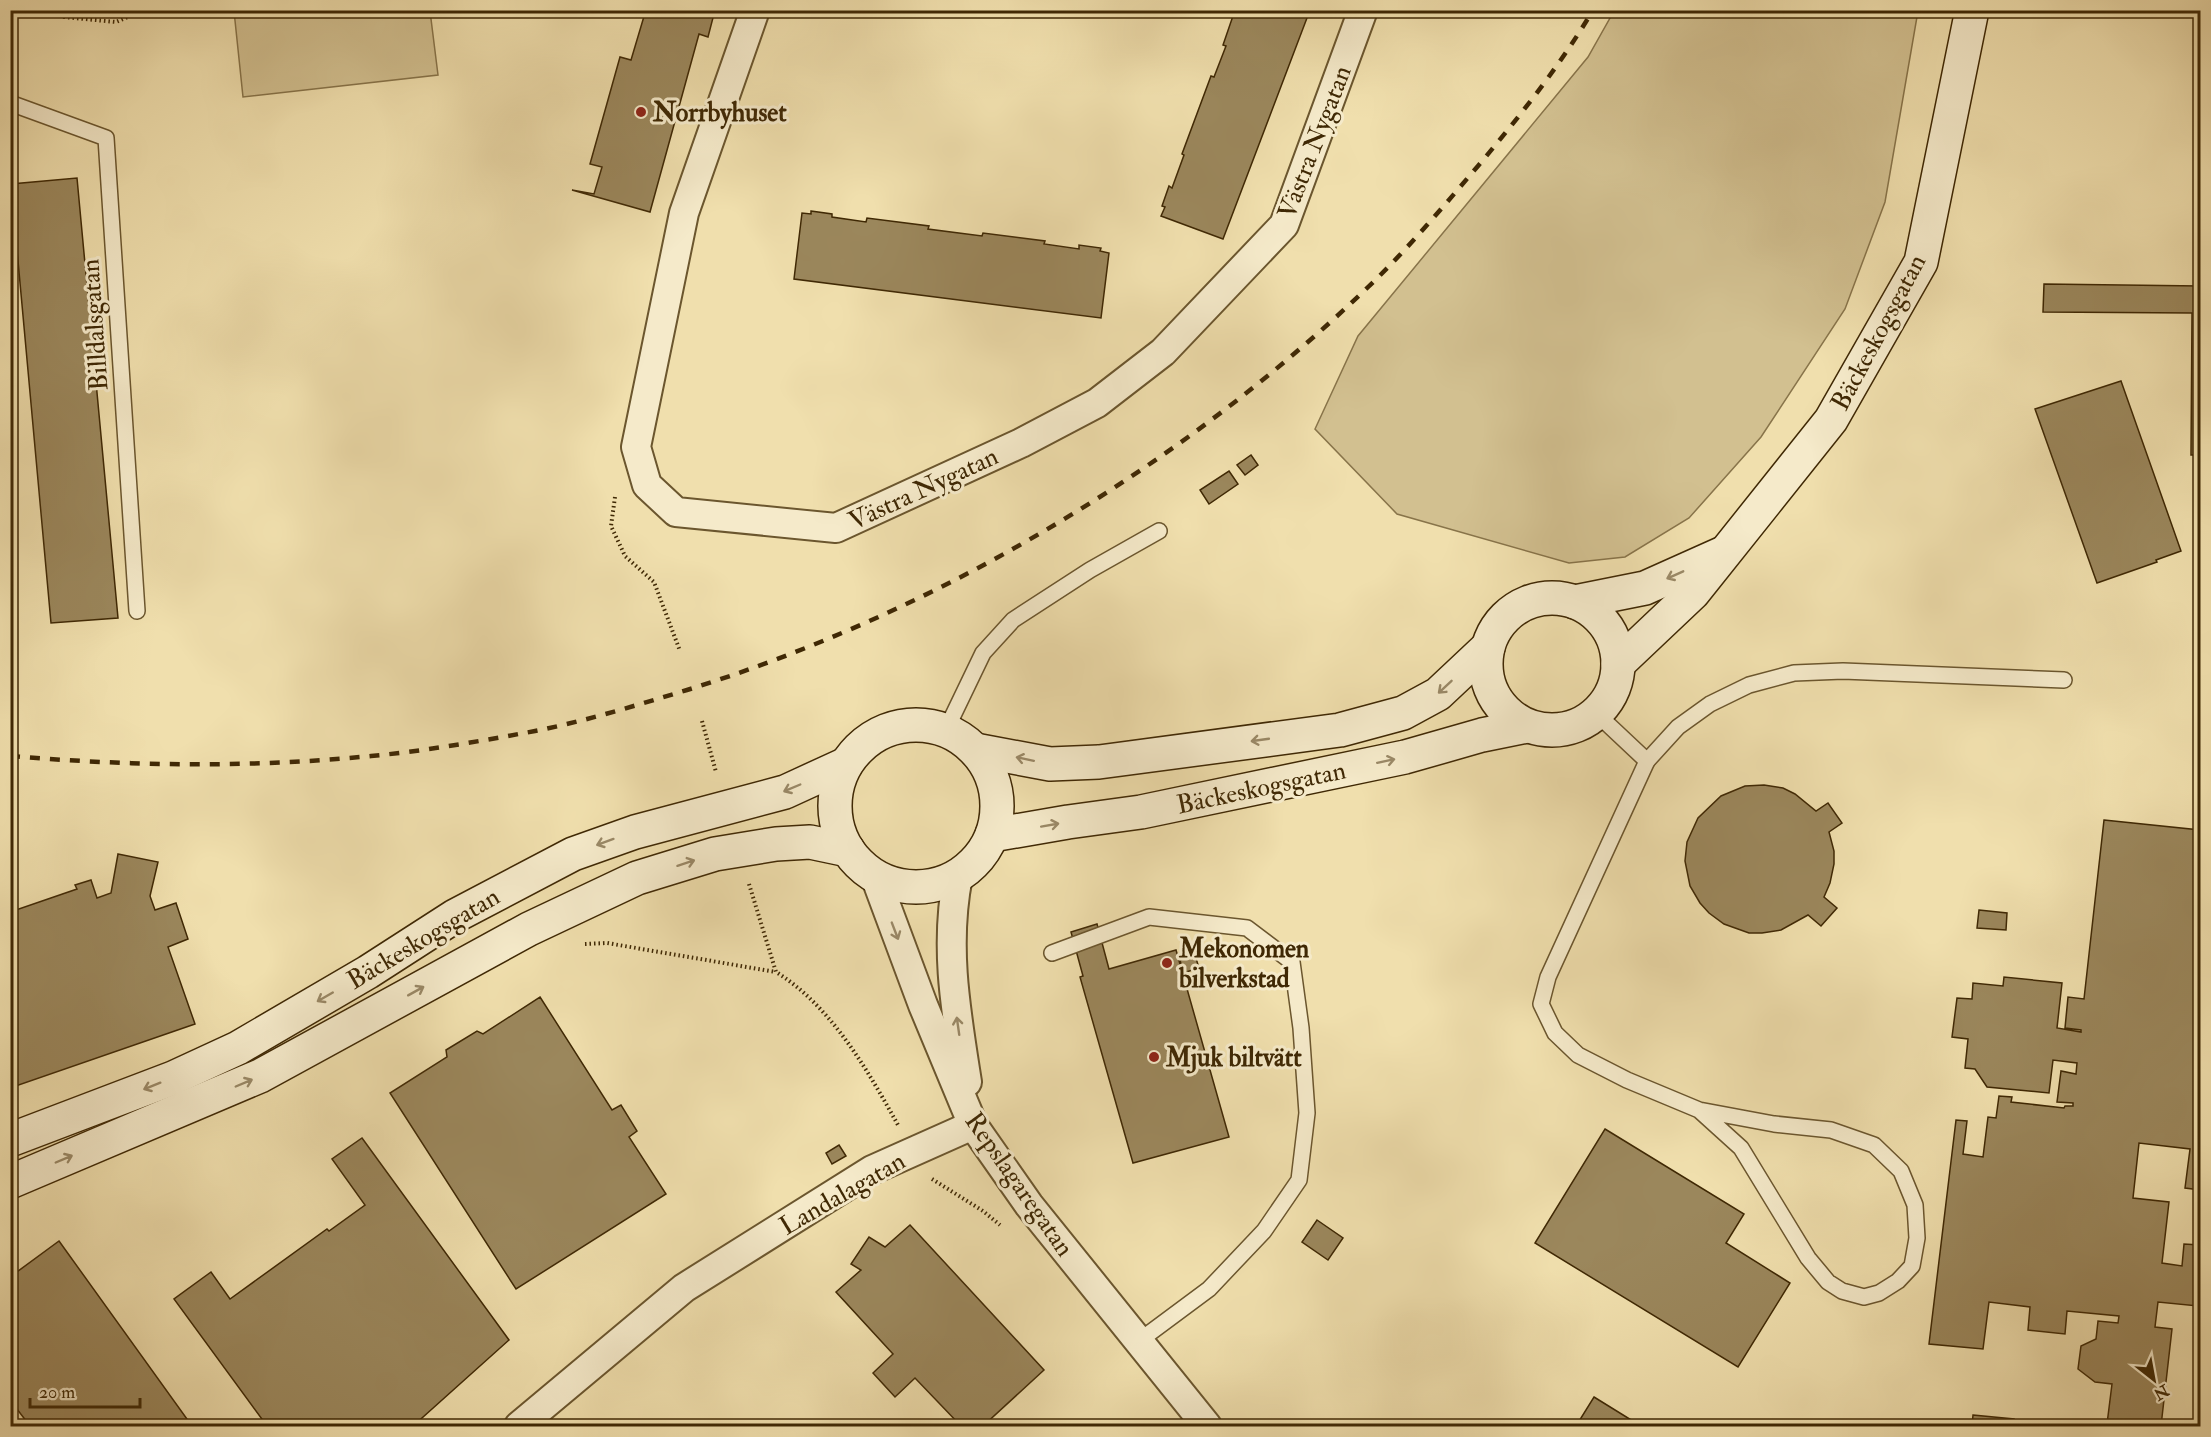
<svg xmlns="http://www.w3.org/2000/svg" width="2211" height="1437" font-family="'IM FELL Double Pica',serif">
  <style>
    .green { fill: #d2c090; stroke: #88744a; stroke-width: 1.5 }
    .building { fill: #9b875c; stroke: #3f2804; stroke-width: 1.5 }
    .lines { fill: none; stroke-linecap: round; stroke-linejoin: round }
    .lane-casing { stroke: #6b562e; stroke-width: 18 }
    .street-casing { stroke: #6b562e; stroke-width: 32 }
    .secondary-casing { stroke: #3f2804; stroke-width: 36 }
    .path { stroke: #3f2804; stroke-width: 4; stroke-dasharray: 1.5 3; stroke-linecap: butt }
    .lane { stroke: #f5eaca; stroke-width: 15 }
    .street { stroke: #f5eaca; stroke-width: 28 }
    .secondary { stroke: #f5eaca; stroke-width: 33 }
    .rail { stroke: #3f2804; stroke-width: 4.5; stroke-dasharray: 10 10; stroke-linecap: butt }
    .oneway { stroke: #9a8967 }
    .poi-dot { fill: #8f2418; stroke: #f5eaca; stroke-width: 2 }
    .labels { text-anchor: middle; stroke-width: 6; stroke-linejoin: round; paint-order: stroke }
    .poi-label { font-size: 26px; font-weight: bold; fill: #3f2804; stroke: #f5eaca; text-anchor: start }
    .street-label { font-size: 26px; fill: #3f2804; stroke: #f5eaca }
  </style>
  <rect width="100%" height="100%" fill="#f0dfad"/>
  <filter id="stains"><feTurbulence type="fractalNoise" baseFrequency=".00333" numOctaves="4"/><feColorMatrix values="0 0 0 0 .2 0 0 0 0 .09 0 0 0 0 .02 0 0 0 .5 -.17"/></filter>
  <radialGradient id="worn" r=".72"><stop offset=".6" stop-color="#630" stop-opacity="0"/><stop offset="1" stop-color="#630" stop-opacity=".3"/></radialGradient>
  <g class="green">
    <path d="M234,11H430L438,75L243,97Z"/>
    <path d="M1614,11H1918L1885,202L1845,309L1761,437L1689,518L1625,557L1569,563L1397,514L1315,429L1358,336L1588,57Z"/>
  </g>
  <g class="building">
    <path d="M636,10H715L708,37L699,34L650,212L572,190L594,194L602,167L590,164L620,57L631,60L645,13Z"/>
    <path d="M1235,10H1310L1223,239L1161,216L1165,207L1162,206L1169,186L1172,188L1184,155L1182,154L1211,76L1214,77L1226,46L1223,45Z"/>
    <path d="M77,178L118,618L51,623L11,184Z"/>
    <path d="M811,211L832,214V217L866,222L867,218L929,226L928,229L982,236L983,233L1045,241L1044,244L1079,249V245L1101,248L1100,251L1109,253L1101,318L794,279L802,213L811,214Z"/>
    <path d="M2044,284L2200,286V455H2191L2192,313L2043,312Z"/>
    <path d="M2121,381L2181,551L2156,560L2157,562L2097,583L2035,409Z"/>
    <path d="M1251,455L1258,465L1245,475L1237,465Z"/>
    <path d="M1229,471L1238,484L1209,504L1200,490Z"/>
    <path d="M1764,785L1783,788L1795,794L1816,811L1828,803L1842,823L1829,832L1834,851V864L1830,883L1824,897L1837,908L1821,926L1808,915L1781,930L1762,933H1749L1724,924L1709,913L1700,903L1690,886L1685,861L1687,842L1698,818L1721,796L1745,786Z"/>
    <path d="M2104,820L2200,830V1190L2185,1188L2190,1149L2139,1143L2133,1198L2169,1202L2162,1263L2182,1266L2184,1244L2200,1245V1280L2198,1306L2158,1302L2155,1327L2172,1329L2161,1426L2107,1424L2112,1384L2095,1382L2078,1369L2081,1346L2096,1339L2098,1321L2118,1323L2119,1316L2067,1311L2065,1334L2028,1330L2030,1307L1989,1302L1983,1349L1929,1344L1956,1120L1967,1121L1963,1154L1983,1157L1988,1117L1996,1118L1999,1096L2012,1097L2011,1102L2064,1108L2065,1106H2073V1103L2057,1102L2061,1071L2076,1074L2077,1063L2053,1060L2049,1093L1987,1087L1975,1069L1965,1068L1968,1039L1952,1037L1957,998L1972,999L1973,983L2003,986L2004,977L2062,983L2057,1028L2081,1032V1030L2065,1028L2068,997L2084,999Z"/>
    <path d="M118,854L158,862L150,896L155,910L176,903L188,939L168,947L195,1024L10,1088V912L77,889L75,885L91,880L97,898L111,893Z"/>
    <path d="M1979,910L2007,913L2006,930L1977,928Z"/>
    <path d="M1097,924L1109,969L1176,950L1229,1137L1133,1163L1080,977L1083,976L1071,932Z"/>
    <path d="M1195,955L1199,968L1183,973L1180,960Z"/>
    <path d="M540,997L612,1110L621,1105L637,1131L629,1137L666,1194L516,1289L390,1093L447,1057L446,1050L477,1031L483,1034Z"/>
    <path d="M1605,1129L1744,1214L1726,1243L1790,1283L1738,1367L1535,1243Z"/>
    <path d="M362,1138L509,1340L413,1426H267L174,1299L211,1272L230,1299L327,1229L329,1231L365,1205L332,1159Z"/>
    <path d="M839,1145L846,1156L832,1164L826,1153Z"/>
    <path d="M1317,1220L1343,1238L1328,1260L1302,1242Z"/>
    <path d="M910,1225L1044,1370L983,1426H961L915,1378L895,1397L873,1373L893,1354L836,1292L861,1270L851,1264L869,1237L885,1247Z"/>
    <path d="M59,1241L192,1426H30L10,1400V1277Z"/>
    <path d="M1594,1397L1641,1426H1576Z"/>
    <path d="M1973,1415L2014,1419L2013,1426H1972Z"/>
  </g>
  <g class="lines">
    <defs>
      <g id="lane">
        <path d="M10,103L106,138L137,611"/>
        <path d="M1597,714L1647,761L1678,727L1710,704L1749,685L1794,673L1843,671L2064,680"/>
        <path d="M946,730L983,653L1013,620L1090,570L1159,531"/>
        <path d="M1647,761L1548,977L1541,1004L1555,1033L1578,1055L1627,1080L1699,1110L1774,1124L1831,1130L1874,1145L1901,1171L1915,1205L1917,1238L1912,1266L1898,1281L1879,1293L1864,1297L1842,1291L1828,1282L1808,1258L1741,1148L1699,1110"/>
        <path d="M1052,953L1149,917L1247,928L1292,962L1301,1028L1307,1113L1299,1180L1264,1231L1209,1289L1139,1341"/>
      </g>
      <g id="street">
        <path d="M755,10L684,213L636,447L647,485L676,512L836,528L1021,443L1097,403L1163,352L1284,225L1363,10"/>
        <path d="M875,876L923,1005L973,1125L1029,1205L1207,1426"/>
        <path d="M958,876C944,946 956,1012 967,1082"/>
        <path d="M519,1426L684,1288L872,1170L973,1125"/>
      </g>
      <g id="secondary">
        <circle cx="1552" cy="664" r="66"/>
        <path d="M1575,602L1645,588L1721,554"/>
        <path d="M1618,664L1693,593L1831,420L1921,262L1972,10"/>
        <circle cx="916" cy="806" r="81"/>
        <path d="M975,750L1050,764L1099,762L1340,730L1403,713L1438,694L1488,647"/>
        <path d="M992,835L1068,822L1141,812L1405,757L1482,735L1527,726"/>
        <path d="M10,1140L173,1078L238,1048L368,972L455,916L573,854L635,832L785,792L846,764"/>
        <path d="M10,1182L260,1076L529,929L637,878L715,854L776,844L810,842L848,850"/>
      </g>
    </defs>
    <use href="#lane" class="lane-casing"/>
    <use href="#street" class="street-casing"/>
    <use href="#secondary" class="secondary-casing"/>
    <g class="path">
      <path d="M52,10L64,17L116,22L144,10"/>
      <path d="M615,497L611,526L625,556L654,582L680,651"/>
      <path d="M702,721L716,772"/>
      <path d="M749,884L776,972C831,1006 867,1069 898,1125"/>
      <path d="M585,944L607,943L776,972"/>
      <path d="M932,1179L983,1211L1000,1225"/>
    </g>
    <use href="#lane" class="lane"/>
    <use href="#street" class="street"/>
    <use href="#secondary" class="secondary"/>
    <path class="rail" d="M10,756C130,766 251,768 371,756C425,751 481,741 535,731C586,721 637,705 687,690C935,613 1178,469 1366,289C1406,251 1442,208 1478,166C1519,117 1560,66 1593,10"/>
  </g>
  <defs><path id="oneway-shaft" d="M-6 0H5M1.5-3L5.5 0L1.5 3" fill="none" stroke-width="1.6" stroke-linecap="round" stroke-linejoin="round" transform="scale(1.5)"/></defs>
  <g class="oneway">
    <use href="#oneway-shaft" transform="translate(1675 575) rotate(156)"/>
    <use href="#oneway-shaft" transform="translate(1445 687) rotate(137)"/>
    <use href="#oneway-shaft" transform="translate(1260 740) rotate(172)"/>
    <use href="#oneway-shaft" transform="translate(1025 759) rotate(-168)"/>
    <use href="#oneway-shaft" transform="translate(1386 761) rotate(-12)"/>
    <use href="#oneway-shaft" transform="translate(792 788) rotate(157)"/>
    <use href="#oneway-shaft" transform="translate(1050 825) rotate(-10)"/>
    <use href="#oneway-shaft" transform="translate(605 842) rotate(160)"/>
    <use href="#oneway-shaft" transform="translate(686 863) rotate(-18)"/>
    <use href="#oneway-shaft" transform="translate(895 931) rotate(69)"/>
    <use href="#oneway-shaft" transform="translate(416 991) rotate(-29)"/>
    <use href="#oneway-shaft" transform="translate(325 997) rotate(150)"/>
    <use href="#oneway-shaft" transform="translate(958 1026) rotate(-98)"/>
    <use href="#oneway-shaft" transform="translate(244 1083) rotate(-23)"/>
    <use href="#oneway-shaft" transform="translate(152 1086) rotate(158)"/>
    <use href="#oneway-shaft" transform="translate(64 1159) rotate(-23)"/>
  </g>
  <g class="poi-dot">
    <circle cx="641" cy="112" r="6"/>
    <circle cx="1167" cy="963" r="6"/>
    <circle cx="1154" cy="1057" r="6"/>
  </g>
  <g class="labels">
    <g class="poi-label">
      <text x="653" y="121">Norrbyhuset</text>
      <text x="1179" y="957">Mekonomen<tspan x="1179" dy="30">bilverkstad</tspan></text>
      <text x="1166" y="1066">Mjuk biltvätt</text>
    </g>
    <g class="street-label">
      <text transform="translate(1314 142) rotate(-69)" y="9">Västra Nygatan</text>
      <text transform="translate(94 325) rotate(-94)" y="9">Billdalsgatan</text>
      <text transform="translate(1878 332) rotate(-62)" y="9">Bäckeskogsgatan</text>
      <text transform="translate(923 488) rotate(-25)" y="9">Västra Nygatan</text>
      <text transform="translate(1261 787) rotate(-12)" y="9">Bäckeskogsgatan</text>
      <text transform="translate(423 938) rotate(-31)" y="9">Bäckeskogsgatan</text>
      <text transform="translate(1020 1184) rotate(55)" y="9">Repslagaregatan</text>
      <text transform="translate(842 1193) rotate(-30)" y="9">Landalagatan</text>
    </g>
  </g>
  <rect width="2211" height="1437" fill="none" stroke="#f0dfad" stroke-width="36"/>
  <rect x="12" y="12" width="2187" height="1413" fill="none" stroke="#3f2804" stroke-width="3"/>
  <rect x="18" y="18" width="2175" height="1401" fill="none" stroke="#3f2804" stroke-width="1.5"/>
  <g transform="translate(2154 1380) rotate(149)" stroke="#f5eaca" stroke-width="4.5" paint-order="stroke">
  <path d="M0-4.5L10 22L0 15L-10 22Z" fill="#3f2804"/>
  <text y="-9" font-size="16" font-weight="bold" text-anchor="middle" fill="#3f2804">N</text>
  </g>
  <path d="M30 1398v9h110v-9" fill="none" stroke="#3f2804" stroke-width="3"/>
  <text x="39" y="1398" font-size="18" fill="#3f2804" stroke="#f5eaca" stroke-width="4.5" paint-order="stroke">20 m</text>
  <rect width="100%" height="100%" filter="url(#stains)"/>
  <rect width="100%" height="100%" fill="url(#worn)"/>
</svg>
